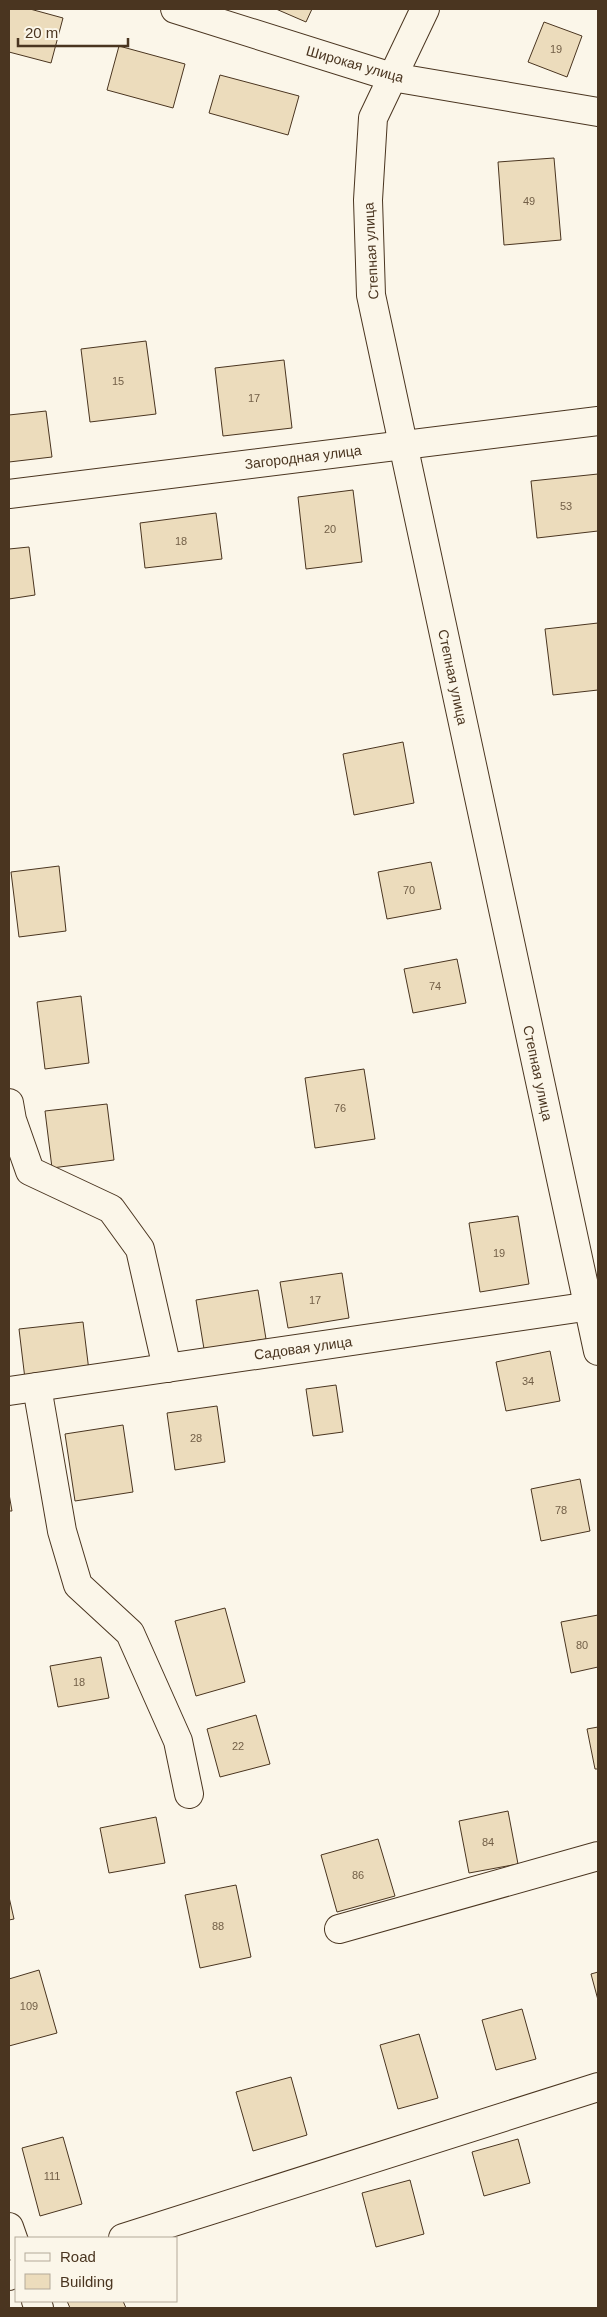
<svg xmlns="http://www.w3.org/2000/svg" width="607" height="2317" font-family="Arial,sans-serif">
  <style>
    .building { fill: #ecdcbc; stroke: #4a3520 }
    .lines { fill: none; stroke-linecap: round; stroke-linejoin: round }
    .minor-casing { stroke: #4a3520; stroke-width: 30 }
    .minor { stroke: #fbf6e9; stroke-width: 28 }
    .labels { text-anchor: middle; stroke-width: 4; stroke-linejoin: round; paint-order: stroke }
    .number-label { font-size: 11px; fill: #725f47 }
    .street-label { font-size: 14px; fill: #4a3520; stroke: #fbf6e9 }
  </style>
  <rect width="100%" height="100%" fill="#fbf6e9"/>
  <g class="building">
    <path d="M9,9H30L63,18L51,63L9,52Z"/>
    <path d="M276,9H312L306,22Z"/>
    <path d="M544,22L582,36L567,77L528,62Z"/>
    <path d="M119,46L185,64L173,108L107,90Z"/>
    <path d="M220,75L299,96L288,135L209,113Z"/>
    <path d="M554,158L561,240L504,245L498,162Z"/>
    <path d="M146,341L156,414L90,422L81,349Z"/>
    <path d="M284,360L292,428L223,436L215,368Z"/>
    <path d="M46,411L52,457L9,462V415Z"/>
    <path d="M598,474V531L537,538L531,481Z"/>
    <path d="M353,490L362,562L306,569L298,497Z"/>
    <path d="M216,513L222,559L145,568L140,523Z"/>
    <path d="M29,547L35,595L9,599V549Z"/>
    <path d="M598,623V690L553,695L545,629Z"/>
    <path d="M403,742L414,803L354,815L343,754Z"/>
    <path d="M431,862L441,909L387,919L378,872Z"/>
    <path d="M59,866L66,931L19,937L11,872Z"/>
    <path d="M457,959L466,1003L413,1013L404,969Z"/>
    <path d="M81,996L89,1063L45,1069L37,1002Z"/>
    <path d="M364,1069L375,1139L315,1148L305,1078Z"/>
    <path d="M107,1104L114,1160L52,1168L45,1111Z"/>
    <path d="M518,1216L529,1284L480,1292L469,1223Z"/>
    <path d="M342,1273L349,1318L288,1328L280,1282Z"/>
    <path d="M258,1290L266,1339L204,1349L196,1300Z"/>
    <path d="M83,1322L89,1371L25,1379L19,1329Z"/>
    <path d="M550,1351L560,1401L506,1411L496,1362Z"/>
    <path d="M336,1385L343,1432L313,1436L306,1389Z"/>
    <path d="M217,1406L225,1462L175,1470L167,1413Z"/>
    <path d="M123,1425L133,1492L75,1501L65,1434Z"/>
    <path d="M580,1479L590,1531L541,1541L531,1489Z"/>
    <path d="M9,1494L12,1511H9Z"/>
    <path d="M225,1608L245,1682L196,1696L175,1621Z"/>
    <path d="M598,1615V1667L571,1673L561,1622Z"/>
    <path d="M101,1657L109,1698L58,1707L50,1666Z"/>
    <path d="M256,1715L270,1764L220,1777L207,1729Z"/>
    <path d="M598,1727V1769H595L587,1729Z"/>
    <path d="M508,1811L518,1864L469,1873L459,1821Z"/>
    <path d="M156,1817L165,1863L109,1873L100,1828Z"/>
    <path d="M378,1839L395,1896L337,1912L321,1855Z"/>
    <path d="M236,1885L251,1957L200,1968L185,1895Z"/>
    <path d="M9,1897L14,1919L9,1920Z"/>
    <path d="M39,1970L57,2033L9,2046V1979Z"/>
    <path d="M598,1972V2000L591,1974Z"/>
    <path d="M522,2009L536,2059L496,2070L482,2020Z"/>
    <path d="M419,2034L438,2098L398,2109L380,2045Z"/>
    <path d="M291,2077L307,2135L253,2151L236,2092Z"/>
    <path d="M63,2137L82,2204L40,2216L22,2148Z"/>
    <path d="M518,2139L530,2183L484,2196L472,2152Z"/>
    <path d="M410,2180L424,2234L376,2247L362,2193Z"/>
    <path d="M67,2301H123L126,2308H70Z"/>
  </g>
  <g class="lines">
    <defs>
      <g id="minor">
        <path d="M175,9L392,77L598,112"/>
        <path d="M425,9L373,118L368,200L371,295L598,1351"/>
        <path d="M9,494L598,421"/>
        <path d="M9,1103L12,1120L30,1171L111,1209L140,1249L167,1368"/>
        <path d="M37,1387L62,1531L78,1585L130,1633L178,1741L189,1794"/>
        <path d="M9,1391L598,1305"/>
        <path d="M339,1929L598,1856"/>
        <path d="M9,2227L16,2247"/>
        <path d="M123,2238L598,2087"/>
        <path d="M9,2276L16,2273"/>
        <path d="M36,2301L39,2308"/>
      </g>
    </defs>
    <use href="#minor" class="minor-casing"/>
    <use href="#minor" class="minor"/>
  </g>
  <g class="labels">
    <g class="number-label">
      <text x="556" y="53">19</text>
      <text x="529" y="205">49</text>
      <text x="118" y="385">15</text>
      <text x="254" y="402">17</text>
      <text x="566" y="510">53</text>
      <text x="330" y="533">20</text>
      <text x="181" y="545">18</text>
      <text x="409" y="894">70</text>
      <text x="435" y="990">74</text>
      <text x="340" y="1112">76</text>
      <text x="499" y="1257">19</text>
      <text x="315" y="1304">17</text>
      <text x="528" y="1385">34</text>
      <text x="196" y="1442">28</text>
      <text x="561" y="1514">78</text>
      <text x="582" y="1649">80</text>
      <text x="79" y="1686">18</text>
      <text x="238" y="1750">22</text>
      <text x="488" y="1846">84</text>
      <text x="358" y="1879">86</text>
      <text x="218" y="1930">88</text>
      <text x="29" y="2010">109</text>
      <text x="52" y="2180">111</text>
    </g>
    <g class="street-label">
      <text transform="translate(355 64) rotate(16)" y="5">Широкая улица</text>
      <text transform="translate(371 251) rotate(-93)" y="5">Степная улица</text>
      <text transform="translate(303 457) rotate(-7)" y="5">Загородная улица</text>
      <text transform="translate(453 677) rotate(78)" y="5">Степная улица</text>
      <text transform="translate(538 1073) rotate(78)" y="5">Степная улица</text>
      <text transform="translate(303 1348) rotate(-8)" y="5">Садовая улица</text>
    </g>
  </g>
  <rect width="607" height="2317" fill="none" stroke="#4a3520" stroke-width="20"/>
  <rect x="15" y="2237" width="162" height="65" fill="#fbf6e9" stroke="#b4a999"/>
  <rect x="25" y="2253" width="25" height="8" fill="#fbf6e9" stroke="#b4a999"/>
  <text x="60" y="2262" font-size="15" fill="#4a3520">Road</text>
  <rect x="25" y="2274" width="25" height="15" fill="#ecdcbc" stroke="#b4a999"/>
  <text x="60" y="2287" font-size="15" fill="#4a3520">Building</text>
  <path d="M18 38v8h110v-8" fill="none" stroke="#4a3520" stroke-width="2.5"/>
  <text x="25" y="38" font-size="15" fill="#4a3520" stroke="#fbf6e9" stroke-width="4" paint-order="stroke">20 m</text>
</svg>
